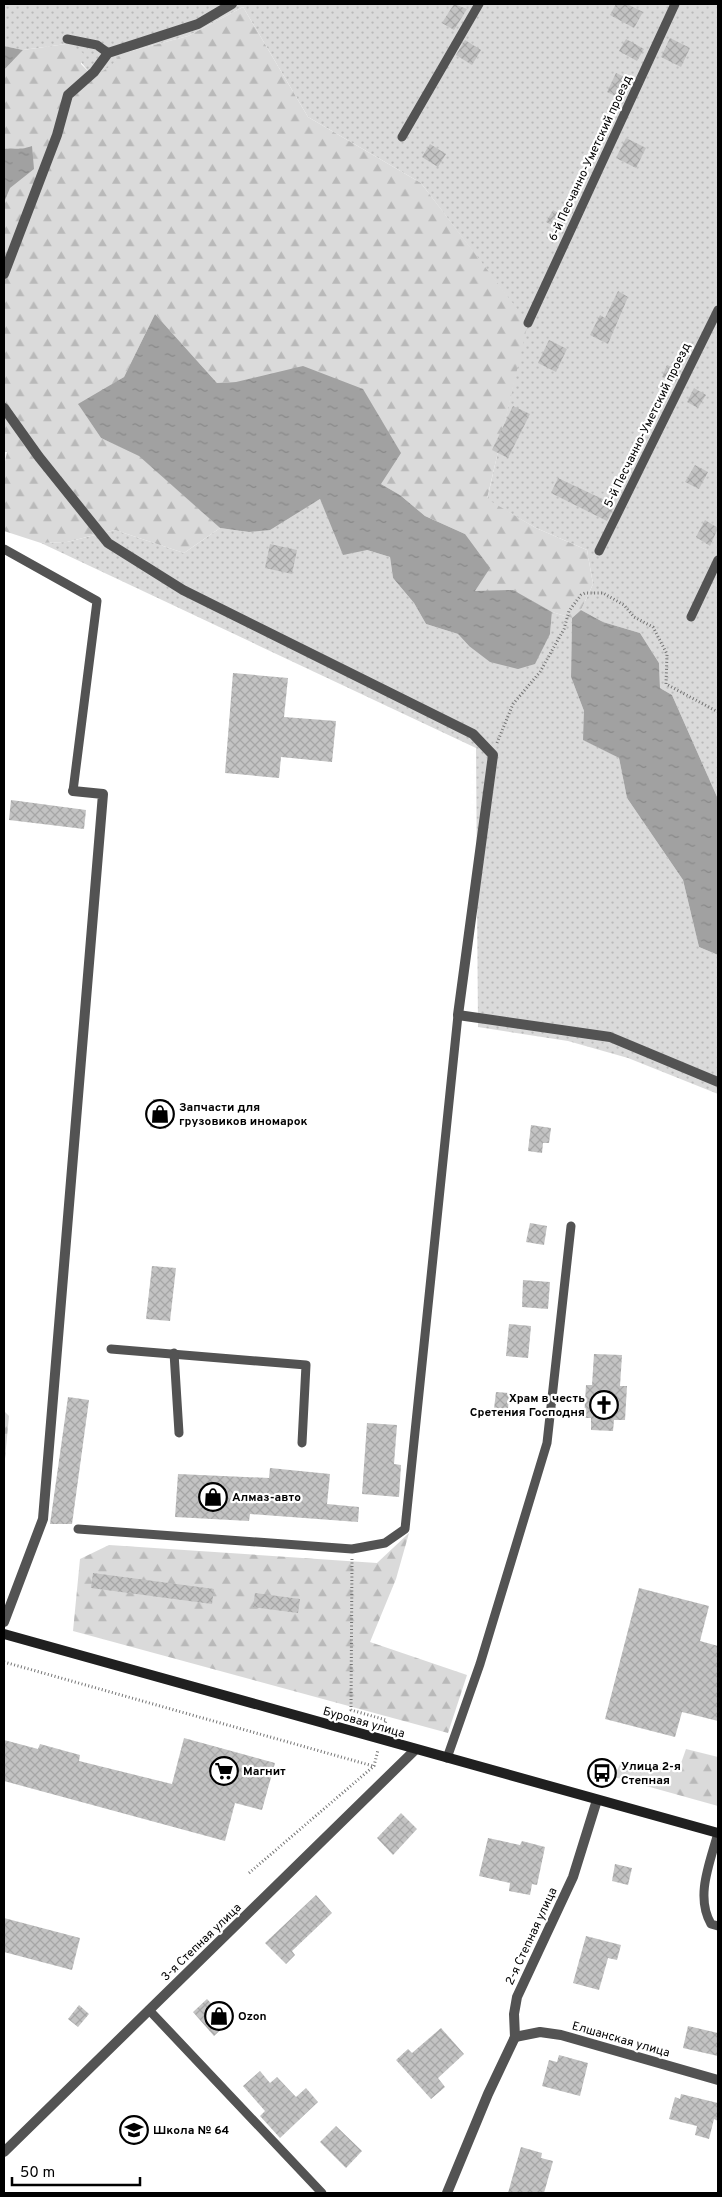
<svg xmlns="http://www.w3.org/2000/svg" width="722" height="2197" font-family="Overpass,sans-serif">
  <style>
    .green { fill: url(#green-dots) }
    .forest { fill: url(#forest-firs) }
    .water { fill: url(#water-ripples) }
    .building { fill: url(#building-cross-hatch) }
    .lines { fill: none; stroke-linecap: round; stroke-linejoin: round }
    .path { stroke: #757575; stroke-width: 3; stroke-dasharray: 1 2.5; stroke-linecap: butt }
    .service { stroke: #535353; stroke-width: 9 }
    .minor { stroke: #535353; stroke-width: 10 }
    .secondary { stroke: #202020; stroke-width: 10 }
    .labels { text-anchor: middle; stroke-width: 4.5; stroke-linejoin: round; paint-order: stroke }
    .street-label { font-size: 12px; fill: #000; stroke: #fff }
    .poi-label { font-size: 12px; font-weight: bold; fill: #000; stroke: #fff; text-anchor: start }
  </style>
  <defs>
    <pattern id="green-dots" width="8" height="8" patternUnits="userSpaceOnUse" patternTransform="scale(1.25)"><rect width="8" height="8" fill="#dadada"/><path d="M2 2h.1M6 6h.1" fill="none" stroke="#b9b9b9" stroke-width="1.8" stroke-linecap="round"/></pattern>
    <pattern id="forest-firs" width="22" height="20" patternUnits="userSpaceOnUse" patternTransform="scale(1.25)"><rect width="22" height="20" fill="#dadada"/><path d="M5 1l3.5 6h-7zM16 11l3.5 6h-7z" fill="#b9b9b9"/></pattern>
    <pattern id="water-ripples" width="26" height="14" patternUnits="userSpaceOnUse" patternTransform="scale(1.25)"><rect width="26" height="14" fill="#a1a1a1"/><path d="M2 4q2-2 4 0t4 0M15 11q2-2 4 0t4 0" fill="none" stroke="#898989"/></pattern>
    <pattern id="building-cross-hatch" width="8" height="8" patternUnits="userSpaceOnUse" patternTransform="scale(1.25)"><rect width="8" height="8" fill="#c3c3c3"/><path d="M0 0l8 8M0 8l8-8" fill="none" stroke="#a6a6a6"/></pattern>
  </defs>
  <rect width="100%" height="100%" fill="#fff"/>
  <g class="green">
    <path d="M4,4H718V799L672,695L660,688L659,663L640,633L603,622L581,610L593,584L587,550L536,528L487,500L527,323L421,183L308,117L243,7L188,36L120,54L113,65L94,78L66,44L23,50L4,46Z"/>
    <path d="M320,499L329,519L367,550L390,557L393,578L414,603L426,624L458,634L469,646L550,634L552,612L572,618L571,677L584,711V740L619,758L627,798L683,880L699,947L718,955V1094L628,1058L568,1041L478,1027L476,748L41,543L67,542L115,530L184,553L220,528L249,532L299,511Z"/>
  </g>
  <g class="forest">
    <path d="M243,7L308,117L421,183L528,323L487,499L536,528L587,550L593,584L581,610L572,618L552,612L513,591H475L465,534L425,516L400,495L381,484L236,382L217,383L155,314L124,377L79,405L101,438L139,455L220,528L184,553L115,530L67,542L41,543L4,531V466L7,452H4V70L23,50L66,44L83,53L81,64L94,77L112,65L120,54L188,36Z"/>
    <path d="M4,1411L9,1416L4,1469Z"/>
    <path d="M409,1533L396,1579L370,1642L467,1675L448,1733L73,1631L80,1559L109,1545L377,1563Z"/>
    <path d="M686,1749L718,1757V1806L614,1777L621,1762L679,1769Z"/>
  </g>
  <g class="water">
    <path d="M4,46L23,50L4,70Z"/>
    <path d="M32,146L34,169L10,188L5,200L4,149C16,147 18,151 32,146Z"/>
    <path d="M155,314L217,383L236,382L303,366L363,389L401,453L381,484L400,495L425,516L465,534L490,568L475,591L513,590L552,612L550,634L535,664L518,669L490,662L469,646L458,634L426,624L414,603L393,578L390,557L367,550L343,555L320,499L270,530L249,532L220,528L139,456L101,438L78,404L124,377Z"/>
    <path d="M581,610L603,622L640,633L659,663L660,688L672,695L718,799V955L699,947L683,880L627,798L619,758L583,740L584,711L571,677L572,618Z"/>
  </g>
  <g class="building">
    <path d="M454,4L467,9L454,30L442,23Z"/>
    <path d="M616,4H627L643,12L634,28L610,15Z"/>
    <path d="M670,38L690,48L681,67L661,57Z"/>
    <path d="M626,39L644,49L637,61L619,51Z"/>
    <path d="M465,40L481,50L472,65L456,55Z"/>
    <path d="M616,73L629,79L619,98L607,92Z"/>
    <path d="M626,138L646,148L636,168L616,158Z"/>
    <path d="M430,144L446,154L438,167L422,157Z"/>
    <path d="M553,210L568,218L561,230L546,222Z"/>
    <path d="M618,291L628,297L608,344L590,335L600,315L605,318Z"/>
    <path d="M549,340L567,349L556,372L538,363Z"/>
    <path d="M667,365L681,371L675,383L662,377Z"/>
    <path d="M694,388L706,395L698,408L687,402Z"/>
    <path d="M513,406L530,414L508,458L492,450Z"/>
    <path d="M695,465L708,472L699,489L685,482Z"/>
    <path d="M558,478L615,505L607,521L551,493Z"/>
    <path d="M705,520L718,528L710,546L696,537Z"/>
    <path d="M270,544L297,550L292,574L265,568Z"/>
    <path d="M233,673L288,678L284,717L336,721L332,762L281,757L279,778L225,773Z"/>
    <path d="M11,800L86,810L84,829L9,820Z"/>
    <path d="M153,1099L169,1101L166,1129L150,1127Z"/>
    <path d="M531,1125L551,1128L549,1143H543L542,1153L528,1151Z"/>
    <path d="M530,1223L547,1226L544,1245L526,1242Z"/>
    <path d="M152,1266L176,1268L170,1321L146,1319Z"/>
    <path d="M523,1280L550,1282L548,1309L522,1307Z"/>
    <path d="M509,1324L531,1326L528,1358L506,1356Z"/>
    <path d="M594,1354L622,1355L620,1386H627L625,1420H614L613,1431L591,1430V1418H584L586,1385H592Z"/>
    <path d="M496,1392L509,1393L508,1410L494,1409Z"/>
    <path d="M68,1397L89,1400L72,1524H50Z"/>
    <path d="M367,1423L397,1425L394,1464L401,1465L399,1497L362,1494Z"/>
    <path d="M270,1468L330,1474L327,1504L359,1507L358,1522L250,1514L249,1521L175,1517L178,1474L269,1478Z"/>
    <path d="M93,1573L214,1589L212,1604L91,1588Z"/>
    <path d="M639,1588L709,1606L700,1641L718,1646V1721L682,1712L675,1737L605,1719Z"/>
    <path d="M255,1593L300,1599L298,1613L253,1607Z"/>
    <path d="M184,1738L275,1763L262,1810L235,1803L225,1841L4,1781V1740L38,1749L40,1744L80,1755L79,1761L172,1784Z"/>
    <path d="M401,1813L417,1829L393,1855L377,1838Z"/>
    <path d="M488,1838L520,1845L522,1841L545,1847L537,1885L532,1884L530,1895L509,1891L510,1883L479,1876Z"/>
    <path d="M615,1864L632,1868L628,1885L612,1881Z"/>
    <path d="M316,1895L332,1913L292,1951L295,1955L286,1964L265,1943Z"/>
    <path d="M4,1918L80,1938L72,1970L4,1952Z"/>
    <path d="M586,1936L621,1945L617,1960L608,1958L599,1990L573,1983Z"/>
    <path d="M207,1999L219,2012L224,2008L233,2018L214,2036L193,2012Z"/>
    <path d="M79,2005L89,2014L78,2027L68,2019Z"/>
    <path d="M688,2026L718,2033V2056L683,2048Z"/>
    <path d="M441,2028L464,2054L438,2078L445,2087L431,2099L396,2060L408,2049L412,2053Z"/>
    <path d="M559,2055L588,2063L580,2096L542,2086L549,2060L557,2062Z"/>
    <path d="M260,2071L270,2083L277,2077L296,2097L306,2088L318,2102L280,2138L260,2116L265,2111L243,2086Z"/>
    <path d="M681,2094L718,2103V2121L714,2119L709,2139L695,2135L697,2126L669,2119L675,2097L680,2099Z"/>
    <path d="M336,2126L362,2151L346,2168L320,2142Z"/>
    <path d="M521,2147L542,2153L541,2158L553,2161L544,2193H508Z"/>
  </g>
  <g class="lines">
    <g class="path">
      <path d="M497,743L513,704L540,672L564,629L569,611L581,595L585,593H603L624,605L634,617L653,627L667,654L666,684L718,712"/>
      <path d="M352,1559L351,1710L386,1720L384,1727"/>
      <path d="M4,1662L373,1766"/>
      <path d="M249,1873L374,1766L378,1750"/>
    </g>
    <g class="service">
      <path d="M67,39L97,45L108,53"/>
      <path d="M402,137L479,4"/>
      <path d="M528,323L675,4"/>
      <path d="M4,549L97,601L73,791"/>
      <path d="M599,551L718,310"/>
      <path d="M691,617L718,560"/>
      <path d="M111,1349L306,1365L302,1443"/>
      <path d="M174,1353L179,1433"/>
      <path d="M78,1529L352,1549L385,1543L405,1529L458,1015"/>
      <path d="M447,1758L480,1664L547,1443L571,1226"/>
      <path d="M718,1833C710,1863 695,1896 711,1924L718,1926"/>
      <path d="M149,2010L322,2193"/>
    </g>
    <g class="minor">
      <path d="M4,274L57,135L68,95L94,72L108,53L198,24L232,4"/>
      <path d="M4,408L39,457L108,543L183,590L473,734L493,755L458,1015L610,1037L718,1082"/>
      <path d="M4,1622L43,1519L103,794L73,791"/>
      <path d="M515,2037L540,2032L561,2035L718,2080"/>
      <path d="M4,2152L415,1750"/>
      <path d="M447,2193L488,2094L515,2037L514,2014L517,1997L573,1877L597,1800"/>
    </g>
    <path class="secondary" d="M4,1634L718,1833"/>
  </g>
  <defs>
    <symbol id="shop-ring" viewBox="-11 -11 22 22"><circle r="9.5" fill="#fff" stroke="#000" stroke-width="1.5"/><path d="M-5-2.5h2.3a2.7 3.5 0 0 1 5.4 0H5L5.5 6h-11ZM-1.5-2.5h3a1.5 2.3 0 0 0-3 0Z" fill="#000"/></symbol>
    <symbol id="church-ring" viewBox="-11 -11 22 22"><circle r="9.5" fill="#fff" stroke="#000" stroke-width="1.5"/><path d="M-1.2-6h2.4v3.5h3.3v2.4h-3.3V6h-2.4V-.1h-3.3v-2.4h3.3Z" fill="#000"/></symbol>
    <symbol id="supermarket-ring" viewBox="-11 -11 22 22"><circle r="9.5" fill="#fff" stroke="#000" stroke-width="1.5"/><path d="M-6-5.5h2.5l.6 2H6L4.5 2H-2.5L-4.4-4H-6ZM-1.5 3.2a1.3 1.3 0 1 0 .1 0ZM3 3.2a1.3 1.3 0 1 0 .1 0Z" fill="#000"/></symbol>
    <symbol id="bus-ring" viewBox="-11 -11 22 22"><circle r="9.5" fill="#fff" stroke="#000" stroke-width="1.5"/><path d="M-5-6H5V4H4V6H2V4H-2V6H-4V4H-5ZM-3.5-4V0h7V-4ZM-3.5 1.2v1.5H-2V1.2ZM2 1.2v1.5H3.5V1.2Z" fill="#000"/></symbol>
    <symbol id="school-ring" viewBox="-11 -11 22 22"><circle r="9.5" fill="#fff" stroke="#000" stroke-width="1.5"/><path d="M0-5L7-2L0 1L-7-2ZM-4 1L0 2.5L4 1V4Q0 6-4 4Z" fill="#000"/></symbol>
  </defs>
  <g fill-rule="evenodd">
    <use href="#shop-ring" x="144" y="1098" width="32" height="32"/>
    <use href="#church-ring" x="588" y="1389" width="32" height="32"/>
    <use href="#shop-ring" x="197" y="1481" width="32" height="32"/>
    <use href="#supermarket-ring" x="208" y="1755" width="32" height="32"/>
    <use href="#bus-ring" x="586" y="1757" width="32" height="32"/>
    <use href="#shop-ring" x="203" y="2000" width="32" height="32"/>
    <use href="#school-ring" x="118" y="2114" width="32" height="32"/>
  </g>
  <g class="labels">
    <g class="street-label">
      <text transform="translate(590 158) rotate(-65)" y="4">6-й Песчанно-Уметский проезд</text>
      <text transform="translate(647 425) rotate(-64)" y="4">5-й Песчанно-Уметский проезд</text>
      <text transform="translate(364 1722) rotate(16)" y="4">Буровая улица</text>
      <text transform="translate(531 1936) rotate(-65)" y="4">2-я Степная улица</text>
      <text transform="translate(201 1942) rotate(-44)" y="4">3-я Степная улица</text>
      <text transform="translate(621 2039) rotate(16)" y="4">Елшанская улица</text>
    </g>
    <g class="poi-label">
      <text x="179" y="1111">Запчасти для<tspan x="179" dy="14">грузовиков иномарок</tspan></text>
      <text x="585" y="1402" text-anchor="end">Храм в честь<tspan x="585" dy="14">Сретения Господня</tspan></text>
      <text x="232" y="1501">Алмаз-авто</text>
      <text x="621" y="1770">Улица 2-я<tspan x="621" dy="14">Степная</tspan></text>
      <text x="243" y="1775">Магнит</text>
      <text x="238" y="2020">Ozon</text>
      <text x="153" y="2134">Школа № 64</text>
    </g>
  </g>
  <rect width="722" height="2197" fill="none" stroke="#000000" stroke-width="10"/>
  <path d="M12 2177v8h128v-8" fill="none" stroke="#000000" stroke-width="2.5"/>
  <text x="20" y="2177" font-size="15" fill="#000000" stroke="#ffffff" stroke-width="4" paint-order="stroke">50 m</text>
</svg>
